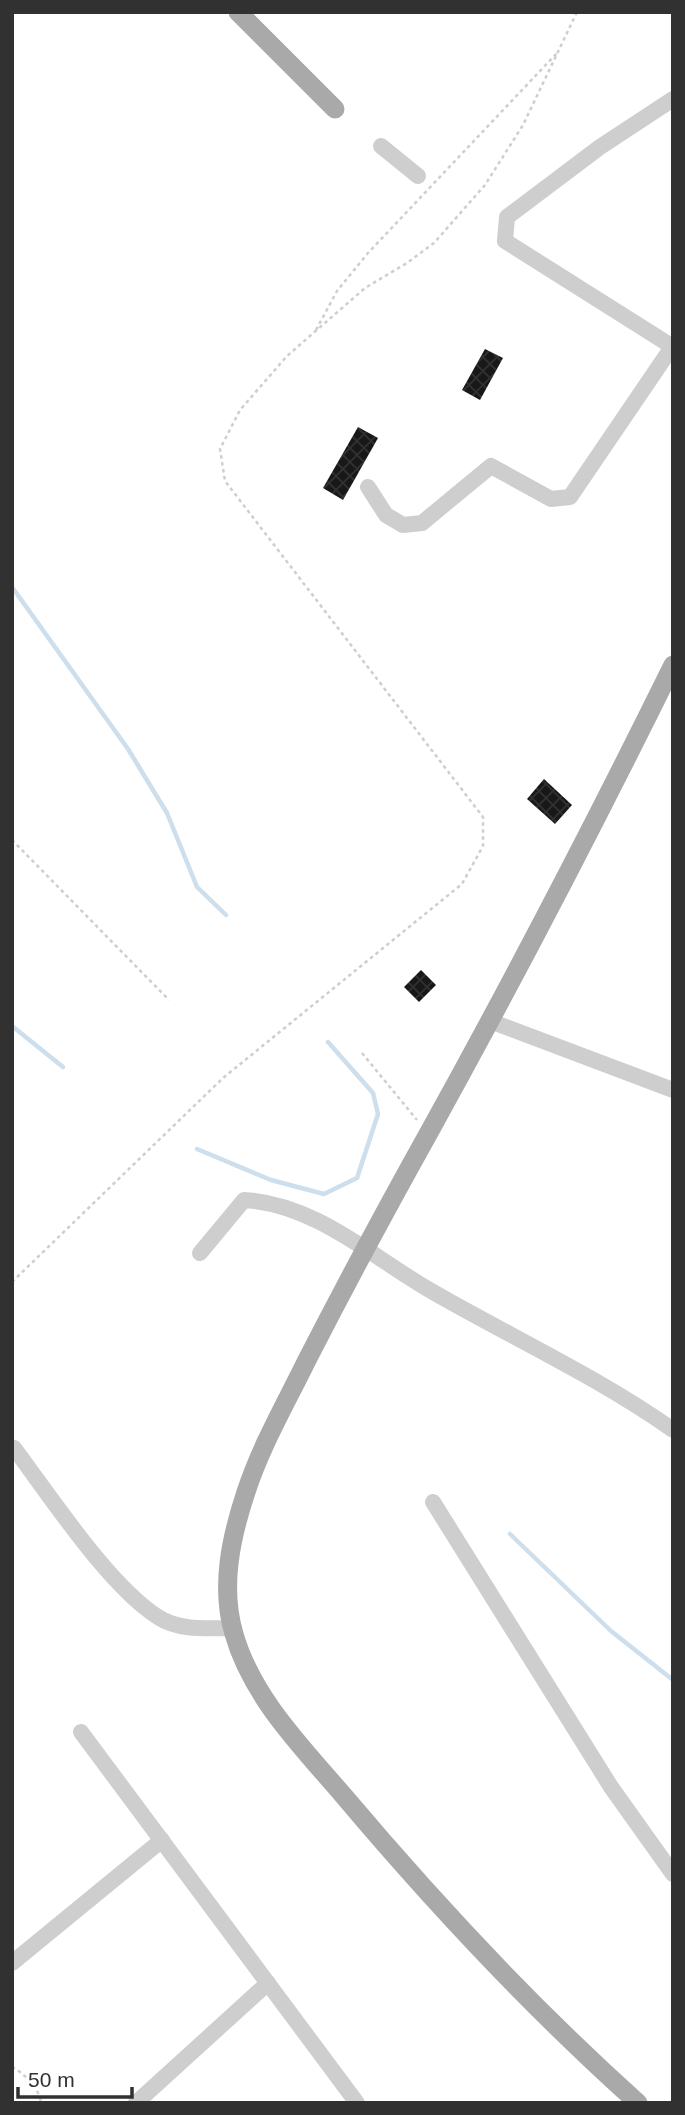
<svg xmlns="http://www.w3.org/2000/svg" width="685" height="2115" font-family="Arial,sans-serif">
  <style>
    .lines { fill: none; stroke-linecap: round; stroke-linejoin: round }
    .stream { stroke: #cddeec; stroke-width: 4.5 }
    .building { fill: url(#building-cross-hatch) }
    .path { stroke: #cecece; stroke-width: 2.5; stroke-dasharray: 3.5 3.5; stroke-linecap: butt }
    .minor { stroke: #cecece; stroke-width: 16 }
    .major { stroke: #a9a9a9; stroke-width: 19 }
  </style>
  <defs>
    <pattern id="building-cross-hatch" width="8" height="8" patternUnits="userSpaceOnUse" patternTransform="scale(1.75)"><rect width="8" height="8" fill="#181818"/><path d="M0 0l8 8M0 8l8-8" fill="none" stroke="#313131"/></pattern>
  </defs>
  <rect width="100%" height="100%" fill="#fff"/>
  <g class="lines">
    <g class="stream">
      <path d="M12,587L128,749L167,813L197,887L226,915"/>
      <path d="M12,1026L63,1067"/>
      <path d="M197,1149L271,1180L324,1194L357,1178L378,1114L373,1093L328,1042"/>
      <path d="M510,1534L611,1631L673,1680"/>
    </g>
  </g>
  <g class="building">
    <path d="M485,349L503,358L480,400L462,390Z"/>
    <path d="M358,427L378,438L343,500L323,488Z"/>
    <path d="M544,779L572,805L555,824L527,799Z"/>
    <path d="M421,970L436,985L419,1002L404,987Z"/>
  </g>
  <g class="lines">
    <g class="path">
      <path d="M316,330L337,291L368,253L557,53"/>
      <path d="M12,840L169,1000"/>
      <path d="M362,1053L417,1120"/>
      <path d="M12,1282L223,1078L462,884L483,846V817L225,481L220,449L240,410L287,356L365,288L407,263L434,243L485,185L523,125L577,12"/>
      <path d="M12,2067C24,2073 40,2089 41,2103"/>
    </g>
    <g class="minor">
      <path d="M673,99L600,147L507,217L505,241L673,347"/>
      <path d="M381,146L418,176"/>
      <path d="M368,487L386,515L403,525L422,523L491,466L551,499L570,497L672,347"/>
      <path d="M490,1021L673,1090"/>
      <path d="M200,1253L244,1200C316,1204 373,1258 433,1292C513,1338 598,1377 673,1430"/>
      <path d="M14,1448C50,1496 109,1586 158,1617C179,1631 208,1628 232,1628"/>
      <path d="M433,1502L611,1787L673,1874"/>
      <path d="M81,1732L357,2103"/>
      <path d="M12,1963L162,1840"/>
      <path d="M136,2103L268,1983"/>
    </g>
    <g class="major">
      <path d="M238,12L335,109"/>
      <path d="M638,2103C532,2008 435,1904 343,1795C301,1746 252,1697 234,1634C220,1587 231,1537 246,1492C261,1446 286,1403 307,1360C347,1282 389,1204 432,1127C516,975 596,821 673,665"/>
    </g>
  </g>
  <rect width="685" height="2115" fill="none" stroke="#313131" stroke-width="28"/>
  <path d="M18 2087v10h114v-10" fill="none" stroke="#313131" stroke-width="3.5"/>
  <text x="28" y="2087" font-size="21" fill="#313131" stroke="#ffffff" stroke-width="5" paint-order="stroke">50 m</text>
</svg>
